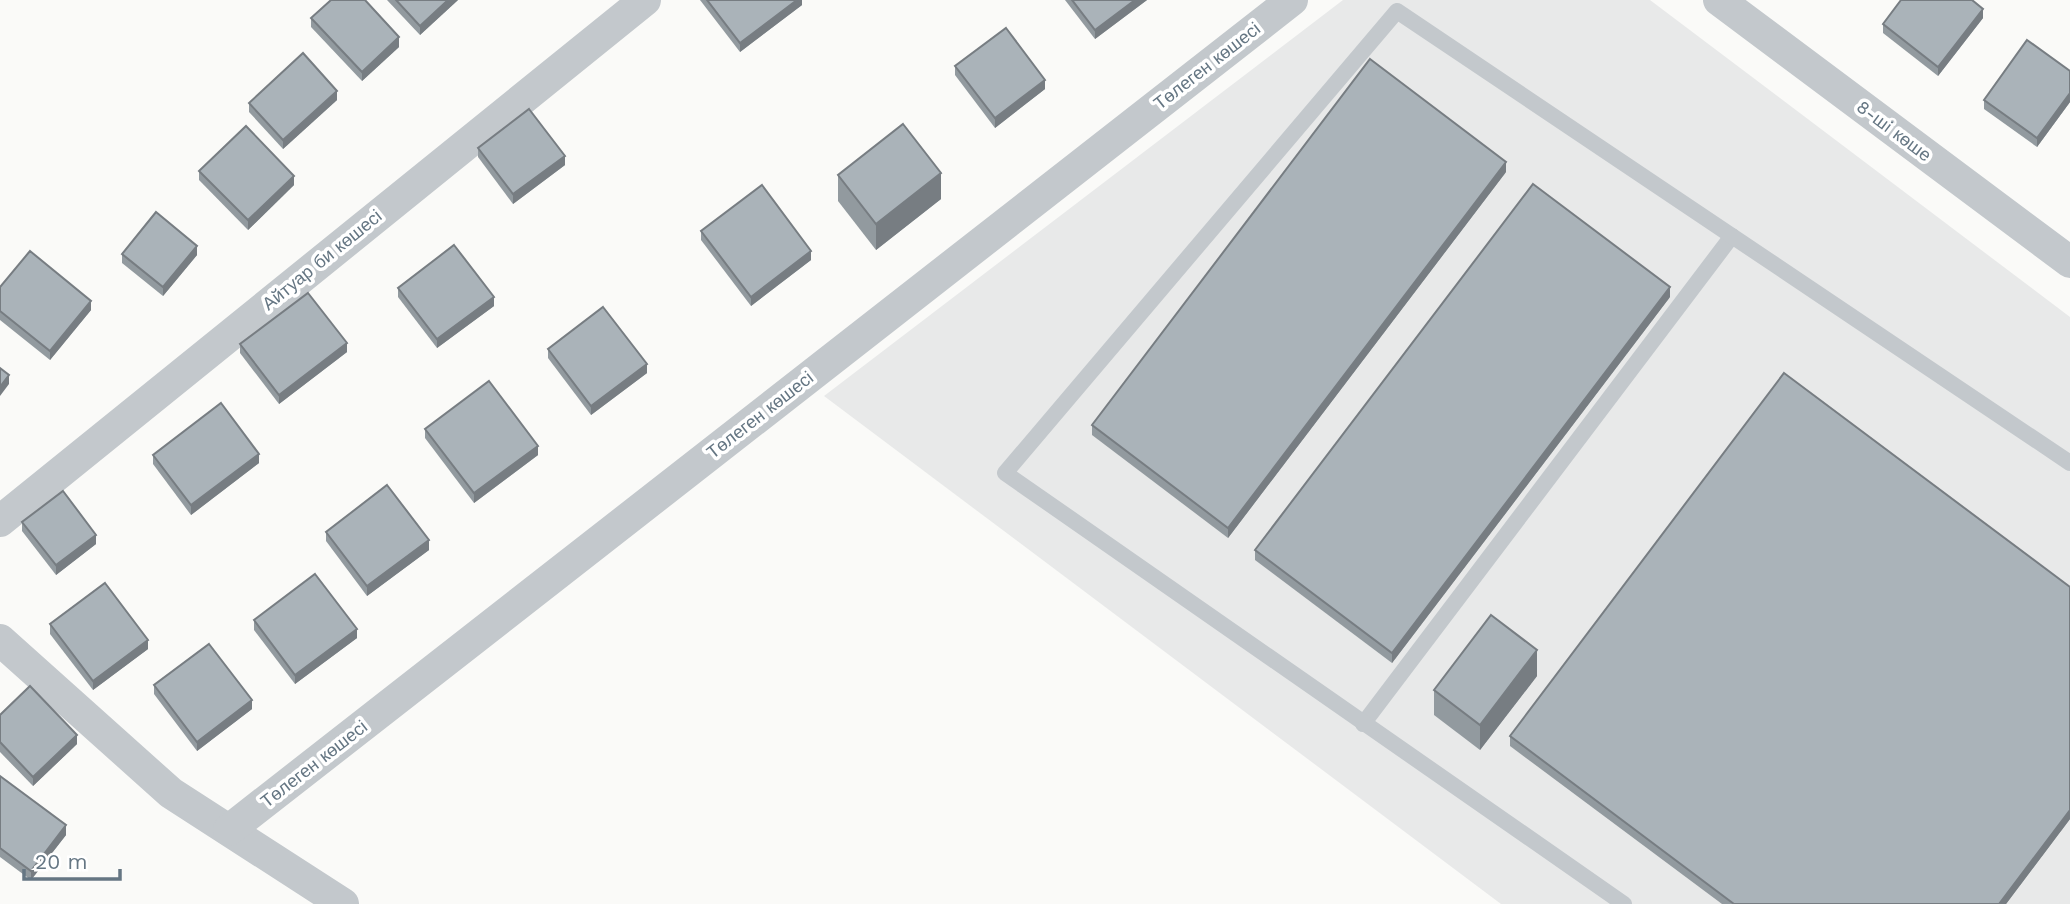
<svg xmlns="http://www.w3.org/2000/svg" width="2070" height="904" font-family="'Work Sans',sans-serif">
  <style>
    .built { fill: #e8e9e9 }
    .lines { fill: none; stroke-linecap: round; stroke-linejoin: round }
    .service { stroke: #c3c8cc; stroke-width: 16 }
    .minor { stroke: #c3c8cc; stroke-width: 32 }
    .wall { fill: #929a9f }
    .shaded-wall { fill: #777d82 }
    .building { fill: #aab3b9; stroke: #777d82; stroke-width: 2 }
    .labels { text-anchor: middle; stroke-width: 7; stroke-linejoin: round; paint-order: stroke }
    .street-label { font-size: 18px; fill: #657683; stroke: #fff }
  </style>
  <rect width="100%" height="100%" fill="#fafaf8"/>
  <path class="built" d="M1343,0H1650L2070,317V904H1501L824,396Z"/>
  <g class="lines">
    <g class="service">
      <path d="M1363,724L1732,236"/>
      <path d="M1624,904L1005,473L1397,11L2070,463"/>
    </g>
    <g class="minor">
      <path d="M1719,0L2070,262"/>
      <path d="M0,521L645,0"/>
      <path d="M0,640L171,793L343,904"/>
      <path d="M229,830L1292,0"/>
    </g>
  </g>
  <g class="wall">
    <path d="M387,0H458L420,35Z"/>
    <path d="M700,0H802V5L740,52Z"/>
    <path d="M1065,0H1147L1095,39Z"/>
    <path d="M311,18L399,47L362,81L311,27Z"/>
    <path d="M1983,18L1938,76L1883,33V24Z"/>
    <path d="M955,66L1045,89L995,128L955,75Z"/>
    <path d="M2070,71V102L2037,147L1984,109V100Z"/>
    <path d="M337,100L283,149L249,112V103Z"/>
    <path d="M478,148L565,165L513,204L478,157Z"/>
    <path d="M199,171L294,185L248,230L199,180Z"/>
    <path d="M1506,172L1228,538L1092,435V425Z"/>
    <path d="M838,175L941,199L876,250L838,201Z"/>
    <path d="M701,231L811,260L751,306L701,240Z"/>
    <path d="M122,254L197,255L163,296L122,263Z"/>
    <path d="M0,287L91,310L50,360L0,320Z"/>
    <path d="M398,288L494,306L437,348L398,297Z"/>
    <path d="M1670,297L1392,663L1255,560V550Z"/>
    <path d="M240,344L347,352L279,404L240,353Z"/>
    <path d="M548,349L647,373L591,415L548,358Z"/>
    <path d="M425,429L538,455L474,503L425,438Z"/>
    <path d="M153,455L259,463L191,515L153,464Z"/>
    <path d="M22,522L96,544L56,575L22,531Z"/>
    <path d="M326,532L429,550L367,596L326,541Z"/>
    <path d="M2070,587V819L2006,904H1722L1510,746V736Z"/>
    <path d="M254,620L357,638L295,684L254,630Z"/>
    <path d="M50,624L148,649L93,690L50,634Z"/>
    <path d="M1537,676L1480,750L1434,715V690Z"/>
    <path d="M154,685L252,709L197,751L154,694Z"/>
    <path d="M0,715L77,744L33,786L0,752Z"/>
    <path d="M0,776L66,835L31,880L0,857Z"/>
  </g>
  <g class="shaded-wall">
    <path d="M448,0H458L420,35V26Z"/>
    <path d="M797,0H802V5L740,52V43Z"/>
    <path d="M1135,0H1147L1095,39V30Z"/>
    <path d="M1983,9V18L1938,76V67Z"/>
    <path d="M399,37V47L362,81V72Z"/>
    <path d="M1045,80V89L995,128V118Z"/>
    <path d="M337,91V100L283,149V140Z"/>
    <path d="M2070,93V102L2037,147V138Z"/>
    <path d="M565,156V165L513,204V194Z"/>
    <path d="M1506,162V172L1228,538V528Z"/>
    <path d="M941,173V199L876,250V224Z"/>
    <path d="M294,176V185L248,230V220Z"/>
    <path d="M197,246V255L163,296V287Z"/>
    <path d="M811,251V260L751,306V297Z"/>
    <path d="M1670,287V297L1392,663V653Z"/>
    <path d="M494,297V306L437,348V339Z"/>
    <path d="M91,301V310L50,360V351Z"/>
    <path d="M347,343V352L279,404V395Z"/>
    <path d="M647,364V373L591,415V406Z"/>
    <path d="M9,375V384L0,396V387Z"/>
    <path d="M538,446V455L474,503V493Z"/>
    <path d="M259,454V463L191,515V505Z"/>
    <path d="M96,535V544L56,575V565Z"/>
    <path d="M429,540V550L367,596V586Z"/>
    <path d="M357,629V638L295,684V675Z"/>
    <path d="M148,640V649L93,690V681Z"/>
    <path d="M1537,650V676L1480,750V725Z"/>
    <path d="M252,700V709L197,751V742Z"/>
    <path d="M77,735V744L33,786V777Z"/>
    <path d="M2070,810V819L2006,904H1999Z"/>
    <path d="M66,825V835L31,880V871Z"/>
  </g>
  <g class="building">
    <path d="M331,0H365L399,37L362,72L311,18Z"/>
    <path d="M396,0H448L420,26Z"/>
    <path d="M707,0H797L740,43Z"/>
    <path d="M1072,0H1135L1095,30Z"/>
    <path d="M1901,0H1972L1983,9L1938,67L1883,24Z"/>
    <path d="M1006,28L1045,80L995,118L955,66Z"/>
    <path d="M2027,40L2070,71V93L2037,138L1984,100Z"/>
    <path d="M303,53L337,91L283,140L249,103Z"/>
    <path d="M1370,59L1506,162L1228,528L1092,425Z"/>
    <path d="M529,109L565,156L513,194L478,148Z"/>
    <path d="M903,124L941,173L876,224L838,175Z"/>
    <path d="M246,126L294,176L248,220L199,171Z"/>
    <path d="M1533,184L1670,287L1392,653L1255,550Z"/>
    <path d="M762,185L811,251L751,297L701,231Z"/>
    <path d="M156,212L197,246L163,287L122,254Z"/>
    <path d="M454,245L494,297L437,339L398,288Z"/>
    <path d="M30,251L91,301L50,351L0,311V287Z"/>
    <path d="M308,293L347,343L279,395L240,344Z"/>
    <path d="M603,307L647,364L591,406L548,349Z"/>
    <path d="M0,368L9,375L0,387Z"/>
    <path d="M1784,373L2070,587V810L1999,904H1734L1510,736Z"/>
    <path d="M489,381L538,446L474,493L425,429Z"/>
    <path d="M221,403L259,454L191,505L153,455Z"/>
    <path d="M387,485L429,540L367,586L326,532Z"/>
    <path d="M63,491L96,535L56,565L22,522Z"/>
    <path d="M315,574L357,629L295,675L254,620Z"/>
    <path d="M105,583L148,640L93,681L50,624Z"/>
    <path d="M1491,615L1537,650L1480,725L1434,690Z"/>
    <path d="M209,644L252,700L197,742L154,685Z"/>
    <path d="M30,686L77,735L33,777L0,742V715Z"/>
    <path d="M0,776L66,825L31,871L0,848Z"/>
  </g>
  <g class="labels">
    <g class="street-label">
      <text transform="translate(1207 66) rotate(-38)" y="6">Төлеген көшесі</text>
      <text transform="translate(1894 131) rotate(37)" y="6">8-шi көше</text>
      <text transform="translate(322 260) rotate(-39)" y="6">Айтуар би көшесі</text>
      <text transform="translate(760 415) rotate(-38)" y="6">Төлеген көшесі</text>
      <text transform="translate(314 764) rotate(-38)" y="6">Төлеген көшесі</text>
    </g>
  </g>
  <path d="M24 869v10h96v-10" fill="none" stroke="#657683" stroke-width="3.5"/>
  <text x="35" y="869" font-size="21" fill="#657683" stroke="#ffffff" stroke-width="5" paint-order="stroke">20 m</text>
</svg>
